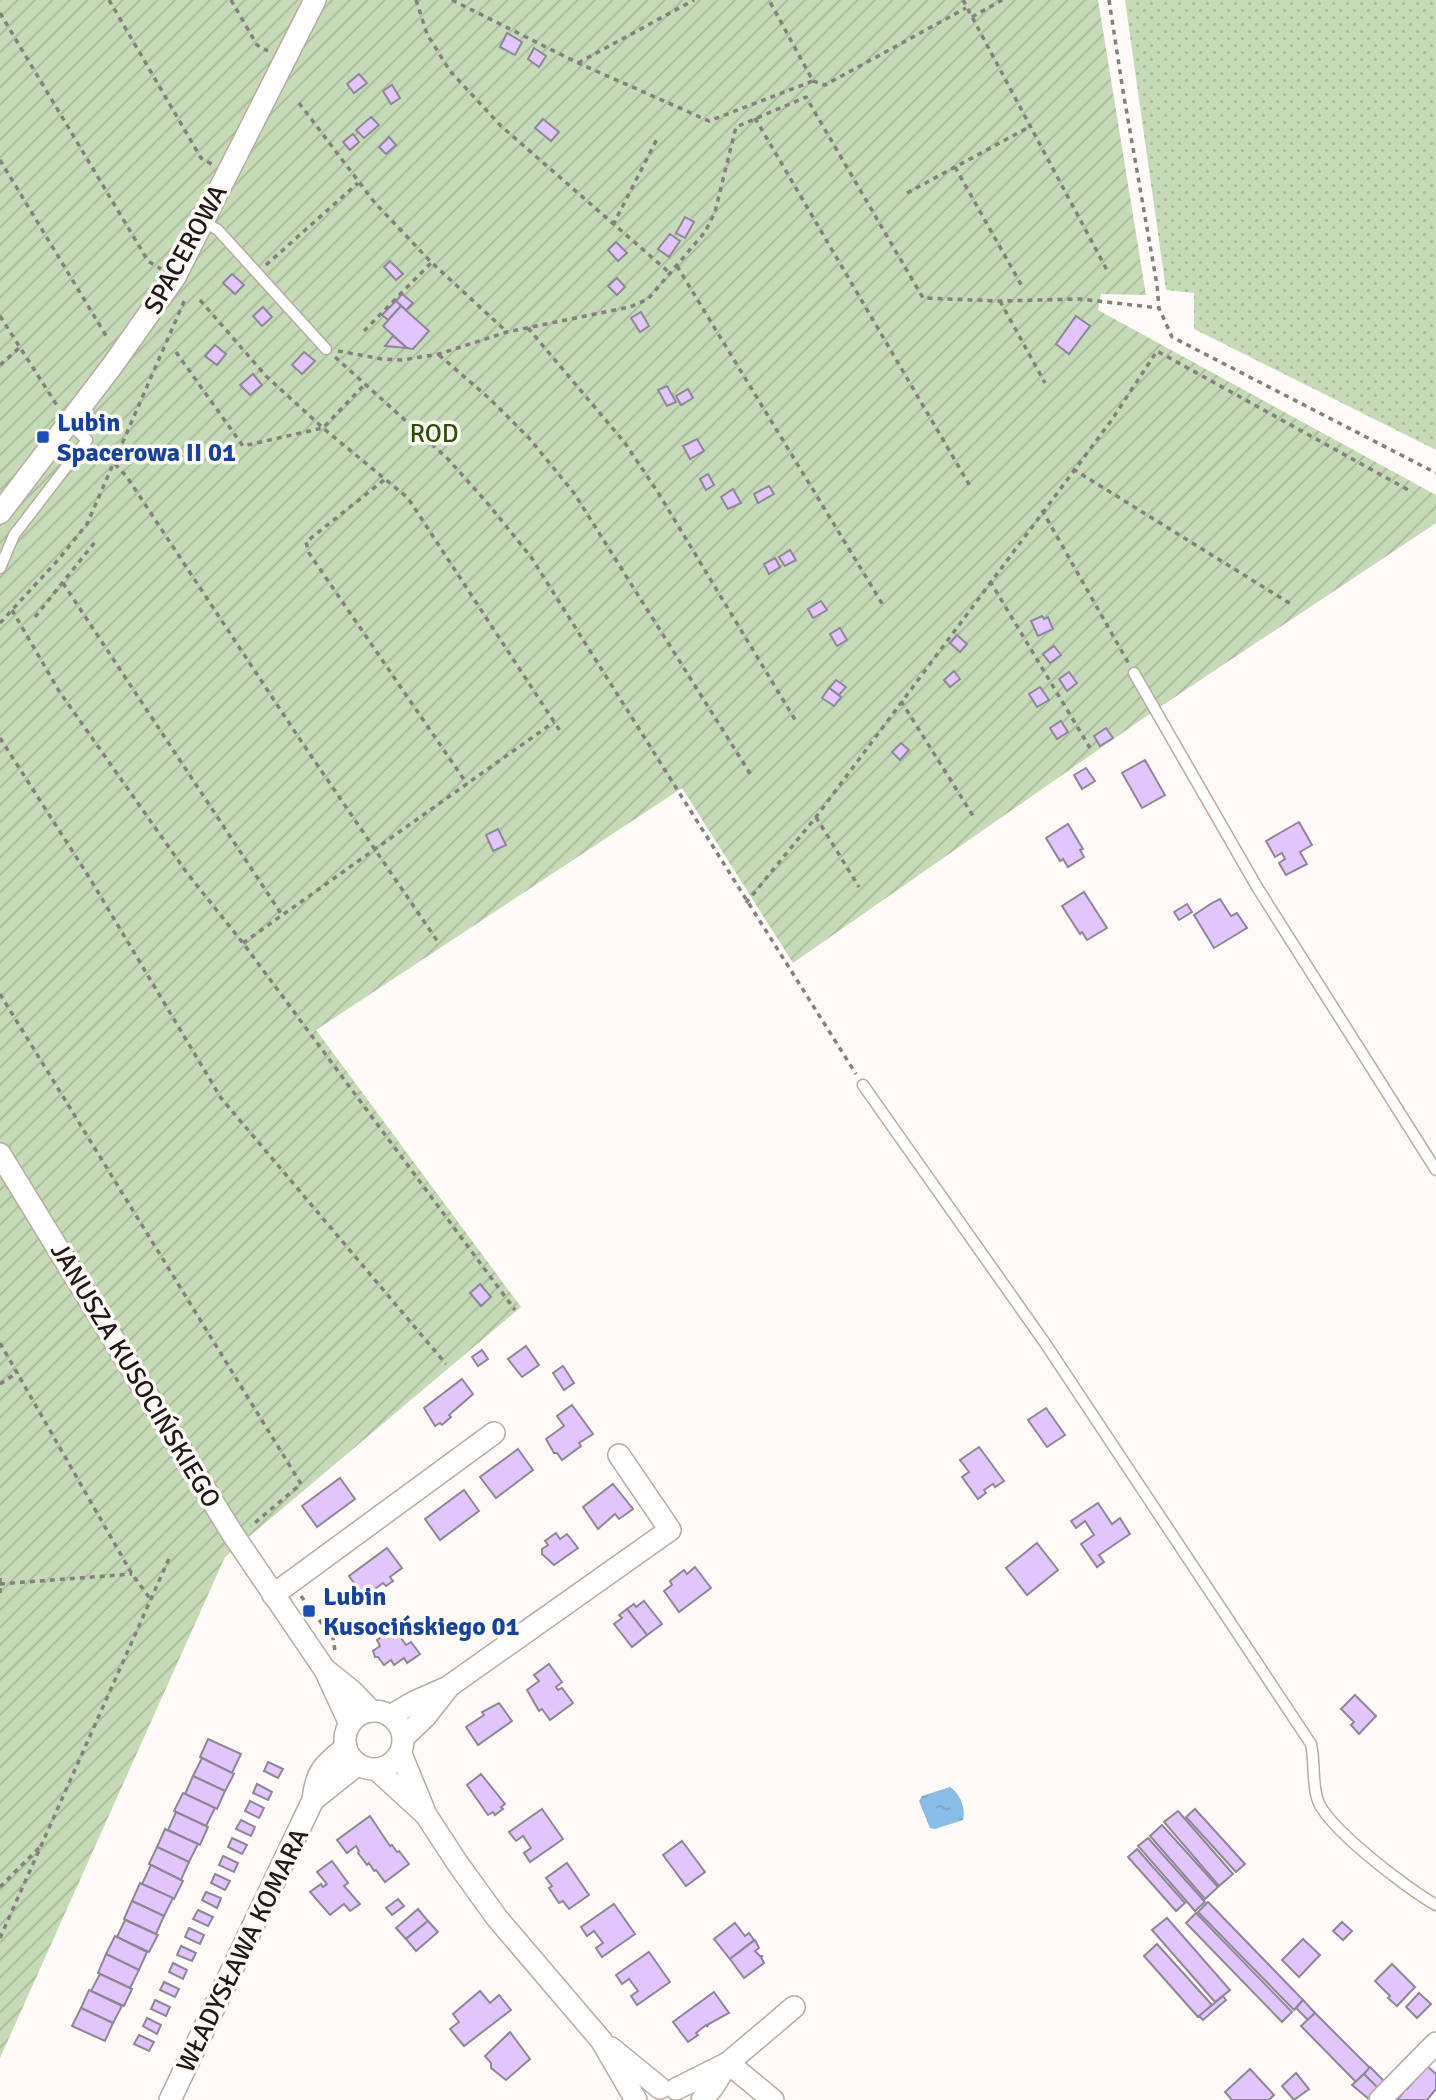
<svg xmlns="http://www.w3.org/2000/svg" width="1436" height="2100" font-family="Signika,sans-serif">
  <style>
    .grass { fill: url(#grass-dots) }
    .garden { fill: url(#garden-furrows) }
    .water { fill: url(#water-ripples) }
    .building { fill: #e2c5fc; stroke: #8e8796; stroke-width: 2 }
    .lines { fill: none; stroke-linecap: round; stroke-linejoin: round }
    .lane-casing { stroke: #b9aba0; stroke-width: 13 }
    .street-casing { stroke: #b9aba0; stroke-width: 24 }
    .path { stroke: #85807d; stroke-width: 3.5; stroke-dasharray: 5 5; stroke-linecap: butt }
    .lane { stroke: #fff; stroke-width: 10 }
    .street { stroke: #fff; stroke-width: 21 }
    .transit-dot { fill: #1a4fb4; stroke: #fdfaf7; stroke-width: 2.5 }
    .labels { text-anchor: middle; stroke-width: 7; stroke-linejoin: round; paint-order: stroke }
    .street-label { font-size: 26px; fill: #1e1915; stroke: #fdfaf7 }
    .transit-label { font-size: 26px; font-weight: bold; fill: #164399; stroke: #fdfaf7; text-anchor: start }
    .park-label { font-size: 26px; fill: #2e5100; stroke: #fdfaf7 }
  </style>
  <defs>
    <pattern id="grass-dots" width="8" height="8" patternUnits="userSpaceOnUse" patternTransform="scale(1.75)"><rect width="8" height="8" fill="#c5dab6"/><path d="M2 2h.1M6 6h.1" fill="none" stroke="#a9ba9c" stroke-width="1.8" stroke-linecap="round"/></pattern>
    <pattern id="garden-furrows" width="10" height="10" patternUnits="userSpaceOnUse" patternTransform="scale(1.75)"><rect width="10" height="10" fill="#c5dab6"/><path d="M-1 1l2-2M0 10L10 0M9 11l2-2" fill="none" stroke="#a9ba9c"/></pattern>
    <pattern id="water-ripples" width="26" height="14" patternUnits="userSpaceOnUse" patternTransform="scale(1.75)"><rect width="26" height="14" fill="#89bde7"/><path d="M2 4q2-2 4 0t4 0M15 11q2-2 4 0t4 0" fill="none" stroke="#76a2c5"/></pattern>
  </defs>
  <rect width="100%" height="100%" fill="#fdfaf7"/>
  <path class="grass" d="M1125,0H1436V450L1194,329V293L1166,290Z"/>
  <path class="garden" d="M0,0H1098L1146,295L1101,294L1098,310L1436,495V523L1148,715L793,963L682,788L316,1030L521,1307L225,1557L0,2058Z"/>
  <path class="water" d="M950,1787C960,1793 966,1809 963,1820L935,1829L930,1828L919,1801L922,1796Z"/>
  <g class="building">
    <path d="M507,33L522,42L515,55L500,47Z"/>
    <path d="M534,48L546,56L539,67L528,59Z"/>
    <path d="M359,74L367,83L354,93L347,84Z"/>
    <path d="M392,85L400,98L391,104L383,91Z"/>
    <path d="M371,117L379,125L364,138L356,130Z"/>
    <path d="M543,119L559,132L551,141L535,128Z"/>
    <path d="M353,134L359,142L350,150L343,142Z"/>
    <path d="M389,137L396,145L386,154L379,147Z"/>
    <path d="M685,217L694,222L685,238L676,233Z"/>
    <path d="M670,234L680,241L669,257L658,249Z"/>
    <path d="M616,242L627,253L618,261L608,250Z"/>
    <path d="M390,261L403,274L396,280L384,267Z"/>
    <path d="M232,274L244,285L235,294L223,283Z"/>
    <path d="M617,278L625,287L617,295L608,286Z"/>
    <path d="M402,294L413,303L406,310L396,301Z"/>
    <path d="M396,301L401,306L388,320L382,315Z"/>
    <path d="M401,306L429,331L413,349L407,348L383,326Z"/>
    <path d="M263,307L272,317L262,326L253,316Z"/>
    <path d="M641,312L649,326L640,332L631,318Z"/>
    <path d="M1076,316L1090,326L1069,354L1056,344Z"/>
    <path d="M393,336L407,348L385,346Z"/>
    <path d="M215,345L226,354L217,365L205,356Z"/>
    <path d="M304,352L315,361L302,374L292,365Z"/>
    <path d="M253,374L262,385L250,395L240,385Z"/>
    <path d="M667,386L676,402L667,406L658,390Z"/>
    <path d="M688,389L693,398L681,405L676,396Z"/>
    <path d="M697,439L704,451L690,459L683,446Z"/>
    <path d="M708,474L714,485L706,490L700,479Z"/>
    <path d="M769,486L774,494L758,503L754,494Z"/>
    <path d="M733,489L741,503L728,509L721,497Z"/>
    <path d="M790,550L796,560L785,566L779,557Z"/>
    <path d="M775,558L780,567L769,574L764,564Z"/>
    <path d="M821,601L827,610L813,618L808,609Z"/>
    <path d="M1042,616L1044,619L1048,617L1053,629L1038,636L1031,621Z"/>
    <path d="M840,628L847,640L837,646L830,634Z"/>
    <path d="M957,635L967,644L960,652L950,643Z"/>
    <path d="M1054,646L1061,655L1050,663L1043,654Z"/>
    <path d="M954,671L960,679L950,687L944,680Z"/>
    <path d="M1069,672L1077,683L1067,691L1059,679Z"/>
    <path d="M836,680L846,687L839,695L829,688Z"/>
    <path d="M1040,687L1049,700L1037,707L1029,694Z"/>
    <path d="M829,688L841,697L834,706L822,698Z"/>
    <path d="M1061,721L1068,732L1057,739L1050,728Z"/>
    <path d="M1106,728L1113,738L1100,746L1094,736Z"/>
    <path d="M901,743L909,750L900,760L892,752Z"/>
    <path d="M1145,760L1165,795L1142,808L1122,773Z"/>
    <path d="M1086,768L1095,781L1082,789L1074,775Z"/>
    <path d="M1299,822L1312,845L1300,852L1307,864L1286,875L1279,863L1285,859L1282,853L1275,857L1266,841Z"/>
    <path d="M1068,824L1083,849L1080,850L1084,857L1068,867L1063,859L1060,861L1046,838Z"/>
    <path d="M498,829L506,845L493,851L486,835Z"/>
    <path d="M1084,892L1107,928L1087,940L1082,932L1080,934L1062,906Z"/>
    <path d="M1220,899L1231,916L1237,913L1247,928L1214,948L1194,915L1212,903Z"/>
    <path d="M1187,904L1192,912L1179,920L1174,912Z"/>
    <path d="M480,1284L491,1297L481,1306L470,1293Z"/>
    <path d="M526,1346L539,1365L522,1377L508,1359Z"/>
    <path d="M482,1350L488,1359L478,1366L472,1357Z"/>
    <path d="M563,1366L574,1383L564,1390L553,1373Z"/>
    <path d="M462,1379L473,1394L449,1415L451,1417L442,1425L440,1423L435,1426L424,1408Z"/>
    <path d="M572,1405L593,1434L579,1443L581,1446L562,1460L557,1453H554L546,1439L564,1426L557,1416Z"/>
    <path d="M1046,1408L1065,1435L1047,1447L1028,1420Z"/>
    <path d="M979,1447L1004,1481L995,1487L993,1484L984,1490L986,1493L978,1499L962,1477L969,1472L960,1460Z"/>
    <path d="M518,1449L533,1470L496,1498L480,1477Z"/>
    <path d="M340,1478L355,1499L317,1527L302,1506Z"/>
    <path d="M613,1484L633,1509L619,1519L615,1514L598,1529L583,1507Z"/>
    <path d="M464,1490L479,1511L440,1540L425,1519Z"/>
    <path d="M1098,1503L1112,1524L1120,1518L1130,1534L1099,1555L1104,1562L1097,1567L1081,1544L1094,1535L1085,1521L1076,1528L1071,1521Z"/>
    <path d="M556,1533L560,1539L567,1534L578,1548L554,1565L542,1554V1549L548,1545L545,1541Z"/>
    <path d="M1037,1543L1058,1570L1027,1595L1006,1568Z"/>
    <path d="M387,1548L402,1568L390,1577L393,1581L386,1586L383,1583L364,1597L349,1576Z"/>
    <path d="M695,1567L711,1588L679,1612L664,1591L672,1585L670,1581L684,1570L687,1574Z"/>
    <path d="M644,1601L662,1624L647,1635L627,1609L634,1604L636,1607Z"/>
    <path d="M627,1609L647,1635L632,1647L614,1624L622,1618L619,1615Z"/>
    <path d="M394,1628L406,1645L411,1642L420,1654L407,1663L404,1658L394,1665L391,1660L384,1665L378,1657H375L373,1651L380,1646L377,1640Z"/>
    <path d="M549,1664L562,1682L556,1687L558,1690L562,1688L573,1703L550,1720L542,1709L539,1711L527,1690L539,1681L534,1675Z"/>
    <path d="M1355,1695L1376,1716L1359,1734L1351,1725L1354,1722L1341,1709Z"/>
    <path d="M499,1703L512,1721L478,1745L466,1727L484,1715L482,1712Z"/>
    <path d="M208,1739L241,1754L232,1773L200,1757Z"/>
    <path d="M202,1758L234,1774L225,1791L193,1776Z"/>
    <path d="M268,1762L283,1769L278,1778L264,1771Z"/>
    <path d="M481,1774L505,1804L501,1807L503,1809L495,1815L493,1812L488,1815L467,1785Z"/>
    <path d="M193,1776L225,1791L217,1809L185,1794Z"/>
    <path d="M257,1784L272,1792L268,1800L253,1793Z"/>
    <path d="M183,1793L215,1808L206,1826L174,1811Z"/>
    <path d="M250,1801L264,1808L259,1818L245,1811Z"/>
    <path d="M542,1809L563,1839L530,1862L524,1853L531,1848L523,1836L516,1841L509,1832Z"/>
    <path d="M1195,1809L1245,1864L1236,1872L1186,1817Z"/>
    <path d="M1178,1811L1233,1874L1219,1886L1164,1822Z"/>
    <path d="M176,1812L208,1827L200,1845L168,1830Z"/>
    <path d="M370,1816L390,1846L392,1845L397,1852L399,1851L409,1864L385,1882L376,1870L374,1871L369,1863L367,1865L358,1853L359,1851L356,1846L347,1853L337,1840Z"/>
    <path d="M241,1820L255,1827L251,1836L236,1829Z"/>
    <path d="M1162,1825L1218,1887L1205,1899L1150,1836Z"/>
    <path d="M165,1829L198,1844L189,1862L157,1847Z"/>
    <path d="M232,1838L247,1845L242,1854L228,1847Z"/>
    <path d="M1148,1838L1205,1902L1195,1911L1138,1846Z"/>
    <path d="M682,1841L705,1872L686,1886L663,1855Z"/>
    <path d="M157,1847L189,1862L181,1880L149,1864Z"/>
    <path d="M1137,1849L1185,1903L1176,1911L1128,1857Z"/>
    <path d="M223,1856L238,1863L234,1872L219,1865Z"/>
    <path d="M332,1861L348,1883L344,1886L360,1904L350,1911L344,1904L330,1915L310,1892L321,1884L323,1887L327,1884L317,1872Z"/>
    <path d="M567,1863L589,1895L569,1909L563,1901L559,1903L549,1888L552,1886L546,1878Z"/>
    <path d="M151,1865L183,1881L174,1899L142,1884Z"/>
    <path d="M215,1874L230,1881L225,1890L211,1883Z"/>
    <path d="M140,1883L173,1898L164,1916L132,1901Z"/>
    <path d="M206,1892L221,1898L217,1908L202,1900Z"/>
    <path d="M398,1899L404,1906L392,1915L386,1908Z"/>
    <path d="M132,1901L164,1916L156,1934L124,1919Z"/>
    <path d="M1208,1902L1303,2000L1294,2010L1198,1912Z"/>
    <path d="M614,1904L635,1934L602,1957L596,1948L603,1943L594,1931L587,1936L581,1927Z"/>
    <path d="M418,1909L428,1921L406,1939L396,1928Z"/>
    <path d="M198,1910L213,1917L208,1926L193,1919Z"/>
    <path d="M1196,1913L1292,2012L1282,2022L1186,1923Z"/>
    <path d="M1167,1918L1230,1990L1215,2002L1152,1930Z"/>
    <path d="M125,1920L158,1935L149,1952L117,1937Z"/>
    <path d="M428,1921L438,1932L416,1951L406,1939Z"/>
    <path d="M1342,1922L1352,1931L1343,1940L1333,1931Z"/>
    <path d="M735,1923L745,1936L749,1933L754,1940L730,1959L714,1939Z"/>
    <path d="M189,1928L204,1935L200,1944L185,1937Z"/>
    <path d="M115,1936L147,1952L139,1970L106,1954Z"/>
    <path d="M1303,1939L1320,1955L1299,1977L1282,1960Z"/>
    <path d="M755,1940L759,1948L755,1951L760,1956H763L761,1957L764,1963L744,1978L730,1959Z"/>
    <path d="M1157,1944L1212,2005L1198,2017L1144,1956Z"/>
    <path d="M181,1946L196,1953L192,1961L177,1955Z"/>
    <path d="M649,1952L670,1982L637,2005L631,1996L638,1991L629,1979L622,1984L616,1975Z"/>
    <path d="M106,1954L139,1970L130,1988L98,1973Z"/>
    <path d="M173,1963L187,1970L183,1979L169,1972Z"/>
    <path d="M1392,1964L1415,1987L1397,2006L1388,1998L1390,1996L1375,1981Z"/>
    <path d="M100,1974L132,1989L124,2006L91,1991Z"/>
    <path d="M164,1982L179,1989L175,1997L160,1990Z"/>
    <path d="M89,1990L122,2006L113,2023L81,2008Z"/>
    <path d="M480,1991L490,2003L499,1995L511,2010L464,2046L450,2029L459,2022L453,2014Z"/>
    <path d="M714,1992L729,2013L707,2025L708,2027L706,2025L696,2033L698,2035L688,2042L673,2022Z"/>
    <path d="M1419,1993L1431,2004L1417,2018L1406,2007Z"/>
    <path d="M1223,1996L1226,2000L1203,2020L1199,2016Z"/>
    <path d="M155,2000L170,2007L166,2016L151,2009Z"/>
    <path d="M1303,2000L1315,2013L1308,2020L1296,2008Z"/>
    <path d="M81,2008L113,2023L105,2041L72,2026Z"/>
    <path d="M1315,2013L1370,2068L1356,2082L1301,2026Z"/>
    <path d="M147,2018L161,2025L157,2034L143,2026Z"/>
    <path d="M510,2032L530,2059L506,2080L491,2068V2063L485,2056Z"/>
    <path d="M139,2035L154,2042L149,2051L134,2044Z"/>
    <path d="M1427,2066L1436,2074V2089L1427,2100H1397L1403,2093L1399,2090L1403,2085L1407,2089Z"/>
    <path d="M1370,2067L1384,2081L1377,2088L1364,2074Z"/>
    <path d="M1250,2069L1274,2095L1269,2100H1232L1225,2092Z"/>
    <path d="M1296,2073L1309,2089L1294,2100L1282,2086Z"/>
    <path d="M1364,2074L1380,2090L1370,2100L1352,2085Z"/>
  </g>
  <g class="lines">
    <defs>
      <g id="lane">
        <path d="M202,221L218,230L326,349"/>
        <path d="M0,568L14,535L87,440L69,424"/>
        <path d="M1134,673L1257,887L1436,1170"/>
        <path d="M863,1085L1045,1343L1311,1744C1315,1762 1312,1780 1317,1798C1324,1826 1409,1890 1436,1905"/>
      </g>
      <g id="street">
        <path d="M0,513L112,366L175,277L315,0"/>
        <path d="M0,1154L232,1533L325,1670L350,1724"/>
        <path d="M273,1595L494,1433"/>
        <path d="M327,1671L352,1691L371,1711"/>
        <circle cx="374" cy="1740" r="29"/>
        <path d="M390,1716L414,1702L448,1687L670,1530L619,1455"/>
        <path d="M404,1737L425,1717L447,1689"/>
        <path d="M401,1754L426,1815L458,1864L497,1918L601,2040L636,2100"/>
        <path d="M377,1770L425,1814"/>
        <path d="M313,1800L357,1765"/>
        <path d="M611,2048L660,2088"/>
        <path d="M728,2063L773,2100"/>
        <path d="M676,2089L728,2063L794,2007"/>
        <path d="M170,2100L313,1800C316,1771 324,1765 346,1747"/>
        <path d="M702,2100L713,2087L728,2063"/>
        <path d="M1380,2100L1436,2043"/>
      </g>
    </defs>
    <use href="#lane" class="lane-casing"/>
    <use href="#street" class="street-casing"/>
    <g class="path">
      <path d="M109,0L201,158L213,165"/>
      <path d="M231,0L257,45L268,51"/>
      <path d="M416,0L427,34L450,71L501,126L671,274"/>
      <path d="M452,0L578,63L709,121L813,81L769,0"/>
      <path d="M963,0L1108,272"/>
      <path d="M1109,0L1123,91L1157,285L1159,308L1172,337L1436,473"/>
      <path d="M0,13L148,261L161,269"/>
      <path d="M972,17L1002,0"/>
      <path d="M578,63L694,0"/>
      <path d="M813,81L825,85L966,8"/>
      <path d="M299,103L375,203L431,262L507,332"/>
      <path d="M755,118L970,486"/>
      <path d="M0,160L108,339"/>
      <path d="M955,167L1023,288"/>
      <path d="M907,193L1031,126"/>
      <path d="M613,225L658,137"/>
      <path d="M266,265L358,183"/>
      <path d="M677,266L883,605"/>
      <path d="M200,300L266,376L323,428L408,498L562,734"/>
      <path d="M1000,301L1045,383"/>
      <path d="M0,316L58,407"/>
      <path d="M528,328L625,443L659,494L797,723"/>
      <path d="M364,331L431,263"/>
      <path d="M338,351L382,359L402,360L439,354L507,332L630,307L648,299L705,232L715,212L736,127L806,97L923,298L1000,301L1080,299L1159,308"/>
      <path d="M176,352L243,446L323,428L365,384"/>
      <path d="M439,355L490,399L529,438L574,493L751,775"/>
      <path d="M335,357L448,459L489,505L531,557L856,1074"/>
      <path d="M0,365L19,348"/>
      <path d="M115,464L127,477L299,738L438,942"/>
      <path d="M1073,469L1294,606"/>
      <path d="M384,480L306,542L309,553L467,784"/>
      <path d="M1042,510L1129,664"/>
      <path d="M990,581L1090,748"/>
      <path d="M63,583L282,915"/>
      <path d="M12,610L59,691L187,873L243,943L515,1310"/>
      <path d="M35,617L95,542"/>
      <path d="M0,623L58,560L87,524L186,297"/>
      <path d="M901,701L975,819"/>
      <path d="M0,738L89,877L221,1098L446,1364"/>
      <path d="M816,817L859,887"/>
      <path d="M746,903L816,817L1111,421L1157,351L1412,492"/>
      <path d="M243,943L554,722"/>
      <path d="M0,994L301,1484L251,1526"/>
      <path d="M0,1343L132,1574L151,1600"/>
      <path d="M0,1384L18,1372"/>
      <path d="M0,1578V1598"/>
      <path d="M0,1584L132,1574"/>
      <path d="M301,1596L333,1638L335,1651"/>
      <path d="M0,1887L39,1848"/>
      <path d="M0,1938L171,1554"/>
    </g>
    <use href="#lane" class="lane"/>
    <use href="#street" class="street"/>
  </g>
  <g class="transit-dot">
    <rect x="36" y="430" width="14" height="14" rx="3.5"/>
    <rect x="302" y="1604" width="14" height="14" rx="3.5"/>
  </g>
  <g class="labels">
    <g class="street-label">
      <text transform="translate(185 249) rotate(-61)" y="9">SPACEROWA</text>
      <text transform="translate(136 1375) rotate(59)" y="9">JANUSZA KUSOCIŃSKIEGO</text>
      <text transform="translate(242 1950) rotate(-64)" y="9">WŁADYSŁAWA KOMARA</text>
    </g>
    <g class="transit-label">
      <text x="57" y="431">Lubin<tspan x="57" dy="30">Spacerowa II 01</tspan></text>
      <text x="323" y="1605">Lubin<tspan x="323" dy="30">Kusocińskiego 01</tspan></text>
    </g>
    <g class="park-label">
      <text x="434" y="442">ROD</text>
    </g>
  </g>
</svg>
